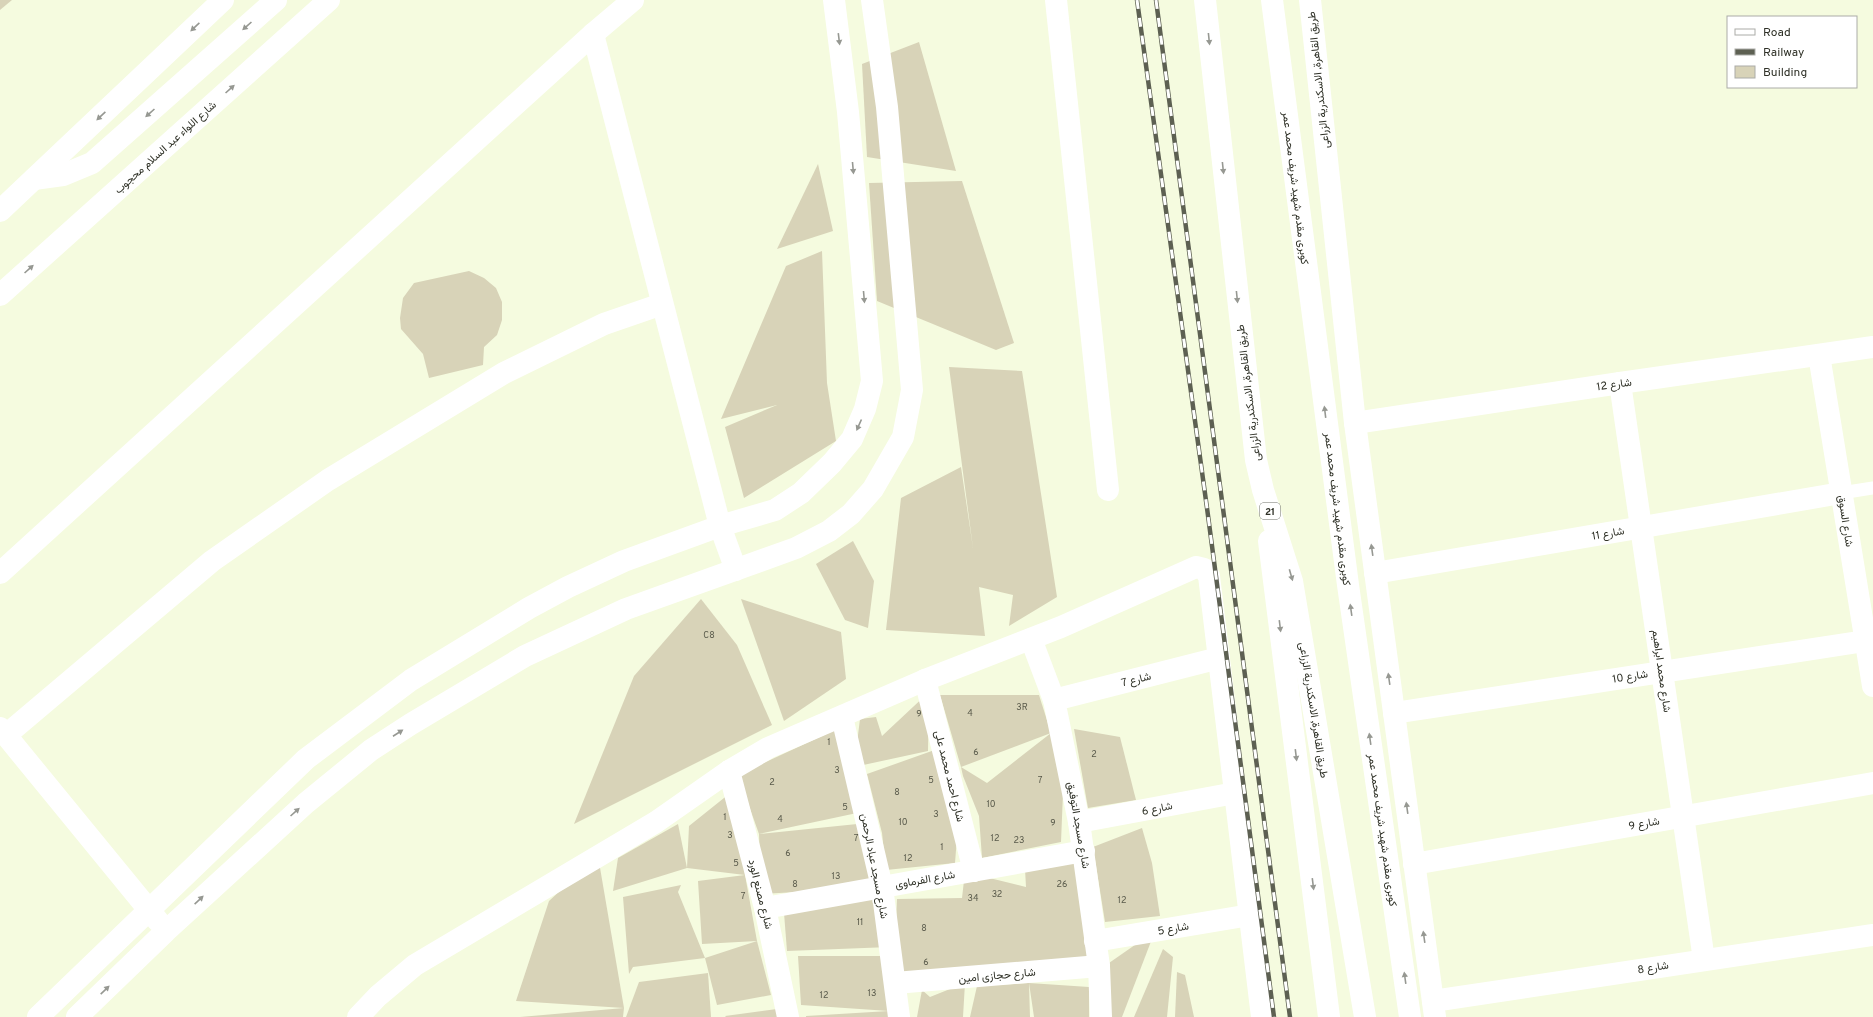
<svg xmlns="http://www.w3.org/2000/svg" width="1873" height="1017" font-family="Overpass,Vazirmatn,sans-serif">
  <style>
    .building { fill: #d8d3b8 }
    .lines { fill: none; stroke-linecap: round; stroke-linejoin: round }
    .service { stroke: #fff; stroke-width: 13 }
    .minor { stroke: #fff; stroke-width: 22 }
    .tertiary { stroke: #fff; stroke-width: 22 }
    .trunk { stroke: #fff; stroke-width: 22 }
    .rail-casing { stroke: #5d6052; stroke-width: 4.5 }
    .rail { stroke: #fff; stroke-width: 3; stroke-dasharray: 9; stroke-linecap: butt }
    .oneway { fill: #969892 }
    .labels { text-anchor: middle; stroke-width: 3; stroke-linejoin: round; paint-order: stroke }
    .number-label { font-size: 9px; fill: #58594a }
    .shield { fill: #fff; stroke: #6d6e67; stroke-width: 1 }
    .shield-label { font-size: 10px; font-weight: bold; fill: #2e3026 }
    .street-label { font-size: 11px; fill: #2e3026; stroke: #fff }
  </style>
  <rect width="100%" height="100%" fill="#f5fbdf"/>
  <g class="building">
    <path d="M0,0H12L0,10Z"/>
    <path d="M919,42L956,171L867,157L862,64Z"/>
    <path d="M818,164L833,231L777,249Z"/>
    <path d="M962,181L1014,343L996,350L877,301L869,183Z"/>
    <path d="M822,251L827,383L836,441L744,498L725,427L777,405L721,419L786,266Z"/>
    <path d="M469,271L484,278L496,288L502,302V320L497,335L484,347L483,365L429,378L423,354L401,329L400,318L403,298L414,283Z"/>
    <path d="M949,367L1022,371L1057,597L1009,626L1013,595L979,587L985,636L886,630L901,498L961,467L973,548Z"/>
    <path d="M853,541L874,581L868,628L845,620L816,564Z"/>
    <path d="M701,599L737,645L772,725L574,824L634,676Z"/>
    <path d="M741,599L841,632L846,679L784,721Z"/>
    <path d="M929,692L928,751L854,767L860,719L876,717L882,736Z"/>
    <path d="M940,695H1039L1051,733L961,767Z"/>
    <path d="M837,729L857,813L759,834L738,775Z"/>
    <path d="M1074,729L1120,737L1136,800L1088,808Z"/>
    <path d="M1051,733L1063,793L1061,842L982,858L979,816L963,776L961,767L987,783Z"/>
    <path d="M943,747L959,811L955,863L886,870L882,833L867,774Z"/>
    <path d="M734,790L745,875L687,868L689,826Z"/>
    <path d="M867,823L882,887L761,894L759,834Z"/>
    <path d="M678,824L687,868L613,891L618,858Z"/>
    <path d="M1142,828L1152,863L1160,916L1105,922L1093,847Z"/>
    <path d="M1084,851L1088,967L894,974L897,899L962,898L965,872L1026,887L1025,869Z"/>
    <path d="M598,856L624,1008L623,1017H520L624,1008L516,1001L549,901Z"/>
    <path d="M745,875L757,941L702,944L698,881Z"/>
    <path d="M681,885L678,892L705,958L633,967L629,974L623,897Z"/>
    <path d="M870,889L890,947L787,951L784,913Z"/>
    <path d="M1155,931L1122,1017H1111L1109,963Z"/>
    <path d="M757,941L771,995L717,1005L705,958Z"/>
    <path d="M1163,949L1173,957L1167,1017H1134Z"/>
    <path d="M798,956H891L889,1011L801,1005Z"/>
    <path d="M1177,972L1185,975L1194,1017H1175Z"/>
    <path d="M708,973L711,1017H626L639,982Z"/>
    <path d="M965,983L963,1017H917L922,990L930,997Z"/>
    <path d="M1029,983L1030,1017H970L977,986L1029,983L1089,987V1017H1034Z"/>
    <path d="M777,1009L779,1017H726L725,1016Z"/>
    <path d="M889,1011L890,1017H806V1016Z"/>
  </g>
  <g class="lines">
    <path class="service" d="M1841,493L1873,488"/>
    <g class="minor">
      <path d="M1056,0L1108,490"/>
      <path d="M593,34L720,526L736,570"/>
      <path d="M1819,355L1873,686"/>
      <path d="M1620,383L1704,960"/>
      <path d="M1355,423L1620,383L1873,347"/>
      <path d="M0,573L593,34L633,0"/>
      <path d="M1375,573L1841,493"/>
      <path d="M1031,639L1054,700L1079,822L1099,966L1101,1017"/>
      <path d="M925,680L974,871"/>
      <path d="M1054,700L1219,658"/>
      <path d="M1394,713L1865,641"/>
      <path d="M842,717L882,887L899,1017"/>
      <path d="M0,728L158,921"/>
      <path d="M6,735L212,561L328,480L504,373L604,324L662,304"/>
      <path d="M729,771L765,908L788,1017"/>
      <path d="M1079,822L1235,793"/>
      <path d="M1414,864L1873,783"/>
      <path d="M765,908L1084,851"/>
      <path d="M1095,941L1250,915"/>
      <path d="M895,983L1099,966"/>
      <path d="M1433,1001L1873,935"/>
      <path d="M38,1017L306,759L411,680L529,608L568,587L624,561L720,526L775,510L801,493L832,463L852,439L865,409L872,381L848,112L834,0"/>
      <path d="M77,1017L166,931L306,803L371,750L411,724L525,656L626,609L796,548L829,531L851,514L873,489L903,437L912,390L887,107L872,0"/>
      <path d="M358,1017L378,996L415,965L656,822L729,771L768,748L925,680L1061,627L1196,567L1204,569L1209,576L1262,1017"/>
    </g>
    <g class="tertiary">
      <path d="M0,211L223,0"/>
      <path d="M0,295L329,0"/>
    </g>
    <g class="trunk">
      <path d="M1205,0L1256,460L1263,490L1292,581L1365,1017"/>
      <path d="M1272,0L1348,585L1410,1017"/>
      <path d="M1310,0L1355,423L1435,1017"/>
      <path d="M34,179L63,175L92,163L276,0"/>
      <path d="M1269,541L1329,1017"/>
    </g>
    <defs>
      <g id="rail">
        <path d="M1137,0L1207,508L1274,1017"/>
        <path d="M1156,0L1290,1017"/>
      </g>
    </defs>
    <use href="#rail" class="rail-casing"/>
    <use href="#rail" class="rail"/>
  </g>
  <defs><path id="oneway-solid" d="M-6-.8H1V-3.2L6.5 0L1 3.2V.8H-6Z"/></defs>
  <g class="oneway">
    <use href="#oneway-solid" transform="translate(247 26) rotate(138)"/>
    <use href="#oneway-solid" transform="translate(195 27) rotate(137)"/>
    <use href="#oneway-solid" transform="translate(839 39) rotate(83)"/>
    <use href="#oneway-solid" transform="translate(1209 39) rotate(84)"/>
    <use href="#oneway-solid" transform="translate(230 89) rotate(-42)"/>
    <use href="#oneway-solid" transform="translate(150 113) rotate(138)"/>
    <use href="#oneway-solid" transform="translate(101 116) rotate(137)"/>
    <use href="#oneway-solid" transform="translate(853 168) rotate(85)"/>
    <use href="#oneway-solid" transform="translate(1223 168) rotate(84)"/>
    <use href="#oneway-solid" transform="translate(29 269) rotate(-42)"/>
    <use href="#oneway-solid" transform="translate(864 297) rotate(85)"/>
    <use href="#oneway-solid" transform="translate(1237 297) rotate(84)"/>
    <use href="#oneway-solid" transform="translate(1325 412) rotate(-97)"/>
    <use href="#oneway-solid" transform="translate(859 425) rotate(114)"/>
    <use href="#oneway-solid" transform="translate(1372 550) rotate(-98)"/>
    <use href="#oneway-solid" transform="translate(1291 575) rotate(74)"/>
    <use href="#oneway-solid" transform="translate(1351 610) rotate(-98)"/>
    <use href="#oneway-solid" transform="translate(1280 626) rotate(83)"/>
    <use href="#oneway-solid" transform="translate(1389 679) rotate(-98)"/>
    <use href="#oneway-solid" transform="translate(398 733) rotate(-33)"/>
    <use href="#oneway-solid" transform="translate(1370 739) rotate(-98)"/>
    <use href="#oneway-solid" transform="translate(1296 755) rotate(83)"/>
    <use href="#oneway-solid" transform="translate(1407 808) rotate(-98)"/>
    <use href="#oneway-solid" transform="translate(295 812) rotate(-42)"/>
    <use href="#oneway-solid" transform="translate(1313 884) rotate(83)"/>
    <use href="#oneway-solid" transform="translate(199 900) rotate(-43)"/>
    <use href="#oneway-solid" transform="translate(1424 937) rotate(-98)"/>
    <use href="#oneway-solid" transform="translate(1405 978) rotate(-98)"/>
    <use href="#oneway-solid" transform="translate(105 990) rotate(-44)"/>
  </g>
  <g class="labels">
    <g class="number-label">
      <text x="709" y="638">C8</text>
      <text x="1022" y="710">3R</text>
      <text x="970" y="716">4</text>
      <text x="919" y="717">9</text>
      <text x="829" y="745">1</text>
      <text x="976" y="755">6</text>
      <text x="1094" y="757">2</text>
      <text x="837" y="773">3</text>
      <text x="931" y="783">5</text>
      <text x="1040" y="783">7</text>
      <text x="772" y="785">2</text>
      <text x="897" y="795">8</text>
      <text x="991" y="807">10</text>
      <text x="845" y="810">5</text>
      <text x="936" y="817">3</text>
      <text x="725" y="820">1</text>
      <text x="780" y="822">4</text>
      <text x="903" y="825">10</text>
      <text x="1053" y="826">9</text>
      <text x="730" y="838">3</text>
      <text x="856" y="841">7</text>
      <text x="995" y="841">12</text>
      <text x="1019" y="843">23</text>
      <text x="942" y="850">1</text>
      <text x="788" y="856">6</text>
      <text x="908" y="861">12</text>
      <text x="736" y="866">5</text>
      <text x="836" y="879">13</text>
      <text x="795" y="887">8</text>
      <text x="1062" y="887">26</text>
      <text x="997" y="897">32</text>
      <text x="743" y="899">7</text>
      <text x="973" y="901">34</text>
      <text x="1122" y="903">12</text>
      <text x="860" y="925">11</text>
      <text x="924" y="931">8</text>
      <text x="926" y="965">6</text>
      <text x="872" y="996">13</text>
      <text x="824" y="998">12</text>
    </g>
    <rect class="shield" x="1260" y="503" width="20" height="16" rx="3"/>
    <g class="shield-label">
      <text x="1270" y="515">21</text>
    </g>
    <g class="street-label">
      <text transform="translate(1318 80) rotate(-96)" y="4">طريق القاهرة, الاسكندرية الزراعى</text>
      <text transform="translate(165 147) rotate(-42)" y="4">شارع اللواء عبد السلام محجوب</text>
      <text transform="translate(1296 188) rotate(83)" y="4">كوبرى مقدم شهيد شريف محمد عمر</text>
      <text transform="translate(1614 384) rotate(-8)" y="4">شارع 12</text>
      <text transform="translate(1248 393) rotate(-97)" y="4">طريق القاهرة, الاسكندرية الزراعى</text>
      <text transform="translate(1338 509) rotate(83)" y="4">كوبرى مقدم شهيد شريف محمد عمر</text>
      <text transform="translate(1846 521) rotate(81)" y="4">شارع السوق</text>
      <text transform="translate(1608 533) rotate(-10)" y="4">شارع 11</text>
      <text transform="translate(1662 671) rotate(82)" y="4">شارع محمد ابراهيم</text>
      <text transform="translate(1630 676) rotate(-9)" y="4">شارع 10</text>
      <text transform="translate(1136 679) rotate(-14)" y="4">شارع 7</text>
      <text transform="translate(1314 710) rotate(81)" y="4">طريق القاهرة, الاسكندرية الزراعى</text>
      <text transform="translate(950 776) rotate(76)" y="4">شارع احمد محمد على</text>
      <text transform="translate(1157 808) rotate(-11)" y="4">شارع 6</text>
      <text transform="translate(1644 823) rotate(-10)" y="4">شارع 9</text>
      <text transform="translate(1079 825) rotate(80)" y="4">شارع مسجد التوفيق</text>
      <text transform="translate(1383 830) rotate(82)" y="4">كوبرى مقدم شهيد شريف محمد عمر</text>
      <text transform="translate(875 866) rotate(79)" y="4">شارع مسجد عباد الرحمن</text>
      <text transform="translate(925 879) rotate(-10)" y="4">شارع الفرماوى</text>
      <text transform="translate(761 894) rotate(76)" y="4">شارع مصنع الورد</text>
      <text transform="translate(1173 928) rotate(-10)" y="4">شارع 5</text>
      <text transform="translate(1653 967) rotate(-9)" y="4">شارع 8</text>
      <text transform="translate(997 975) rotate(-5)" y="4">شارع حجازى امين</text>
    </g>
  </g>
  <rect x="1727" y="16" width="130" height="72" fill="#ffffff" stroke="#abaca8"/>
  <rect x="1735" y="29" width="20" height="6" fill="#ffffff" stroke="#abaca8"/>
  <text x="1763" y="36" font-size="12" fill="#2e3026">Road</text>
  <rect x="1735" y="49" width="20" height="6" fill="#5d6052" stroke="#abaca8"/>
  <text x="1763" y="56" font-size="12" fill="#2e3026">Railway</text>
  <rect x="1735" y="66" width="20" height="12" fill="#d8d3b8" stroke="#abaca8"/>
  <text x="1763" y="76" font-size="12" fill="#2e3026">Building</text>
</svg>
